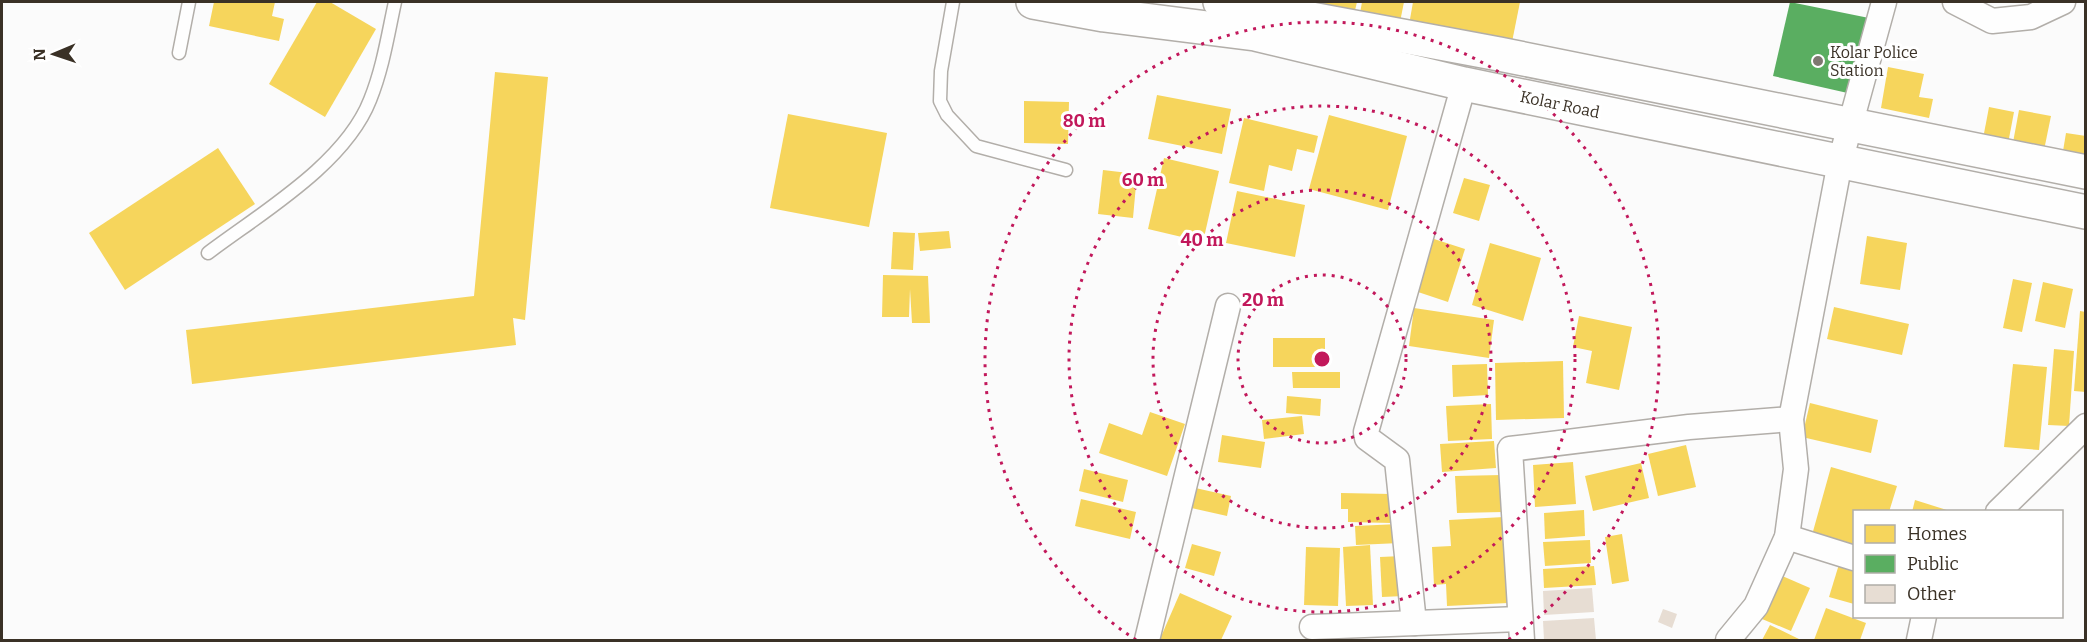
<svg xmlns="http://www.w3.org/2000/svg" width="2087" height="642" font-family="Bitter,serif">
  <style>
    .homes { fill: #f6d55c }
    .public { fill: #5aae61 }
    .building { fill: #e7ddd3 }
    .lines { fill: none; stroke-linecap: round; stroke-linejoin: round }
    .lane-casing { stroke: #b2aea9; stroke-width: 15 }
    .street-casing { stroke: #b2aea9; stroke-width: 27 }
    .secondary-casing { stroke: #b2aea9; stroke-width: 36 }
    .lane { stroke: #fefefe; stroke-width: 12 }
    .street { stroke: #fefefe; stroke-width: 24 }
    .secondary { stroke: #fefefe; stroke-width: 33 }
    .ring { fill: none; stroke: #c2185b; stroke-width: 3; stroke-dasharray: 3 6 }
    .poi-dot { fill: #7e7871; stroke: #fff; stroke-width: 2 }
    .labels { text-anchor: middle; stroke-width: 6; stroke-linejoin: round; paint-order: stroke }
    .poi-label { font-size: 16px; fill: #3a3126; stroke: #fff; text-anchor: start }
    .street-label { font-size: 16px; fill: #3a3126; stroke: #fff }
    .centre { fill: #c2185b; stroke: #fff; stroke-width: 3 }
    .ring-label { font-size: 18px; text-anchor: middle; font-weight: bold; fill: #c2185b; stroke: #fff; stroke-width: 6; stroke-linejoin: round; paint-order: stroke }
  </style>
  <rect width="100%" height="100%" fill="#fbfbfb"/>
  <g class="homes">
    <path d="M214,2H275L272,16L284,19L279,41L209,26Z"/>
    <path d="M317,2H330L376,29L325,117L269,84Z"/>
    <path d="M1307,2H1357L1353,19Z"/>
    <path d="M1362,2H1404L1399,27L1359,19Z"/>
    <path d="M1413,2H1520L1510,52L1409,25Z"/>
    <path d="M1888,67L1924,74L1919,97L1933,99L1929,118L1881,108Z"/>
    <path d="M495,72L548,77L525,320L513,318L516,345L192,384L186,330L474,296Z"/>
    <path d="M1157,95L1231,109L1222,154L1148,139Z"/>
    <path d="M1024,101L1069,102L1068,144L1024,143Z"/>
    <path d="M1989,107L2014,112L2007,149L1982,144Z"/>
    <path d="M2019,110L2051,116L2043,155L2012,148Z"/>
    <path d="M788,114L887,133L869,227L770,208Z"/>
    <path d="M1329,115L1407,136L1388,210L1309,189Z"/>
    <path d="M1244,118L1318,136L1314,153L1297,149L1292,171L1269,165L1264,191L1229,183Z"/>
    <path d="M2066,133L2086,136V168L2061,163Z"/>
    <path d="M218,148L255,204L125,290L89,233Z"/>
    <path d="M1164,158L1219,171L1203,242L1148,229Z"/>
    <path d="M1103,170L1137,174L1133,218L1098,214Z"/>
    <path d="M1464,178L1490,185L1479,221L1453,213Z"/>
    <path d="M1237,191L1305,205L1295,257L1226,243Z"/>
    <path d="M949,231L951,248L920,251L918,233Z"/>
    <path d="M893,232L915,233L913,270L891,269Z"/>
    <path d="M1867,236L1907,243L1900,290L1860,284Z"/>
    <path d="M1431,238L1465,249L1448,302L1415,291Z"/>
    <path d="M1490,243L1541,258L1523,321L1472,305Z"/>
    <path d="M883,275L928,276L930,323H912L910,289L909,317H882Z"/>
    <path d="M2013,279L2032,283L2022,332L2003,328Z"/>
    <path d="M2043,282L2073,289L2065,328L2035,321Z"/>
    <path d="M1834,307L1909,324L1902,355L1827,339Z"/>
    <path d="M1414,308L1494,320L1489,358L1409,346Z"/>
    <path d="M2080,311L2086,312V392L2074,391Z"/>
    <path d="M1579,316L1632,327L1619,390L1586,383L1592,351L1573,347Z"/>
    <rect x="1273" y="338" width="52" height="29"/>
    <path d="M2054,349L2074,351L2069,426L2048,425Z"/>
    <path d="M1563,361L1564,418L1496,420L1495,363Z"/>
    <path d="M1487,364L1488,395L1453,397L1452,365Z"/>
    <path d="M2013,364L2047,367L2039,450L2004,447Z"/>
    <path d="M1292,372H1340V388H1293Z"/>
    <path d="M1287,396L1321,399L1320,416L1286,413Z"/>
    <path d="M1810,403L1878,420L1871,453L1802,437Z"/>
    <path d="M1491,404L1492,439L1448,441L1446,406Z"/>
    <path d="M1150,412L1185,424L1167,476L1099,453L1109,423L1142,435Z"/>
    <path d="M1302,416L1304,434L1264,439L1262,420Z"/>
    <path d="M1222,435L1265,442L1261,468L1218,462Z"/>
    <path d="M1494,441L1496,468L1442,472L1440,444Z"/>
    <path d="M1686,445L1696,487L1658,496L1648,454Z"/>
    <path d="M1573,462L1576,504L1535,507L1533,465Z"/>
    <path d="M1641,463L1649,498L1593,511L1585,476Z"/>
    <path d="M1831,467L1897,486L1889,512H1854V548L1812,535Z"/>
    <path d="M1084,469L1128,480L1123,502L1079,491Z"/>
    <path d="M1502,475L1503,512L1457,513L1455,476Z"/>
    <path d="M1191,487L1231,496L1227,516L1187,507Z"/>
    <path d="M1341,493L1391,494V523L1348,522V509H1341Z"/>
    <path d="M1081,499L1136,512L1130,539L1075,526Z"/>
    <path d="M1915,500L1950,511V512H1912Z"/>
    <path d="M1584,510L1585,536L1545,539L1544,513Z"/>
    <path d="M1504,517L1508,603L1447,606L1446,584L1434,585L1432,547L1451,546L1449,520Z"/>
    <path d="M1399,524L1400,543L1356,545L1355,526Z"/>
    <path d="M1622,534L1629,581L1612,584L1605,537Z"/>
    <path d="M1590,540L1591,563L1545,566L1543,542Z"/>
    <path d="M1192,544L1221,552L1214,576L1185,568Z"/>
    <path d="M1370,545L1373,605L1346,606L1343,547Z"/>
    <path d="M1306,547L1340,548L1338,606L1304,605Z"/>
    <path d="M1402,556L1404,596L1382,597L1380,557Z"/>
    <path d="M1840,561L1854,565V604L1829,597Z"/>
    <path d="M1594,566L1596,585L1544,588L1543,569Z"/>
    <path d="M1780,575L1810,588L1791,631L1762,619Z"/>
    <path d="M1180,593L1232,616L1221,640L1160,639Z"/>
    <path d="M1826,608L1866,623L1860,640H1814Z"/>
    <path d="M1770,625L1801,640H1762Z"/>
  </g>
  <path class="public" d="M1790,2L1869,18L1852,94L1773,76Z"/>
  <g class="building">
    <path d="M1592,588L1594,612L1544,615L1543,591Z"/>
    <path d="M1663,609L1677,614L1672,628L1658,622Z"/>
    <path d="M1594,618L1596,640H1544L1543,621Z"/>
  </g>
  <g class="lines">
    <defs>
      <g id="lane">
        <path d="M953,2L941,71L940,101L947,115L976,146L1066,170"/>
        <path d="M179,53L189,2"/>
        <path d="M208,253C261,213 345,164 370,100C383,68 388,34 395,2"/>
      </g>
      <g id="street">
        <path d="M1955,2L1992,21L2031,17L2063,2"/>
        <path d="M1998,512L2086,426"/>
        <path d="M1787,537L1854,558"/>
        <path d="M1414,623L1397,460L1367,438L1366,432L1464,84"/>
        <path d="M1312,627L1520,619"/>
        <path d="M1147,640L1228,306"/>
        <path d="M1522,640L1510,449L1689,427L1791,419"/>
        <path d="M1728,640L1756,606L1787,537L1796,469L1791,419L1840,162L1884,2"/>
        <path d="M1919,640L1924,616"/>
      </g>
      <g id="secondary">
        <path d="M1033,2L1104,15L1255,34L1464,84L2086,212"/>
        <path d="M1220,2L1499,54L2086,172"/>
      </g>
    </defs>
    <use href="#lane" class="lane-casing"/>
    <use href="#street" class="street-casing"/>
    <use href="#secondary" class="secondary-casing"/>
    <use href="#lane" class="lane"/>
    <use href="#street" class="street"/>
    <use href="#secondary" class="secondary"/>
  </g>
  <g class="ring">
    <circle cx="1322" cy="359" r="84"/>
    <circle cx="1322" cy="359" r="169"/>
    <circle cx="1322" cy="359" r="253"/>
    <path d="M1136 640A337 337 0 1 1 1508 640"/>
  </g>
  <circle class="poi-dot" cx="1818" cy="61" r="6"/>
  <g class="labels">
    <g class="poi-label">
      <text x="1830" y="58">Kolar Police<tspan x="1830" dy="18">Station</tspan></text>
    </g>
    <g class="street-label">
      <text transform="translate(1560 104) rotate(12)" y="6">Kolar Road</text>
    </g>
  </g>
  <circle cx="1322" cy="359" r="9" class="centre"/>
  <g class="ring-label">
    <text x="1084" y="127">80 m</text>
    <text x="1143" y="186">60 m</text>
    <text x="1202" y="246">40 m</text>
    <text x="1263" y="306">20 m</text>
  </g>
  <rect width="2087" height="642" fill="none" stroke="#3a3126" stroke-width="6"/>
  <rect x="1853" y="510" width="210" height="108" fill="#ffffff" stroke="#b0ada8" stroke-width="1.5"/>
  <rect x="1865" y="525" width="30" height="18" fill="#f6d55c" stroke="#b0ada8" stroke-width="1.5"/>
  <text x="1907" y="540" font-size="18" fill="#3a3126">Homes</text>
  <rect x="1865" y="555" width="30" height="18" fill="#5aae61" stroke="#b0ada8" stroke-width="1.5"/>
  <text x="1907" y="570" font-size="18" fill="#3a3126">Public</text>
  <rect x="1865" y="585" width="30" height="18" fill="#e7ddd3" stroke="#b0ada8" stroke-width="1.5"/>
  <text x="1907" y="600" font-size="18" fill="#3a3126">Other</text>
  <g transform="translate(54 54) rotate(268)" stroke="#ffffff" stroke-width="4.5" paint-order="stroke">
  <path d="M0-4.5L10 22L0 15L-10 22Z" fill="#3a3126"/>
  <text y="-9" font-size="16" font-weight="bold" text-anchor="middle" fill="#3a3126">N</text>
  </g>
</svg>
